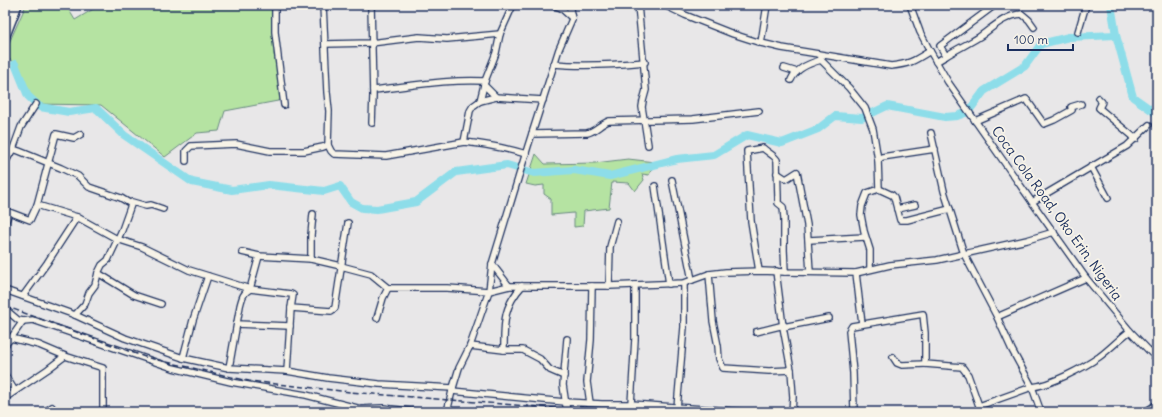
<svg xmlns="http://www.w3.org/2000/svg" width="1162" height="417" font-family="Delius,sans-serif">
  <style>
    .green { fill: #b5e3a2; stroke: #688980 }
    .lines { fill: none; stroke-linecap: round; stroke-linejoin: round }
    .river { stroke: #8ddde9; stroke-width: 8 }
    .minor-casing { stroke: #1b2f5e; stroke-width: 8 }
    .major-casing { stroke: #1b2f5e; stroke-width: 10 }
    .minor { stroke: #f7f3e8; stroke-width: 5.5 }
    .major { stroke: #f7f3e8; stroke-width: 7 }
    .rail { stroke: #1b2f5e; stroke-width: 1.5; stroke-dasharray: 6 3; stroke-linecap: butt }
    .labels { text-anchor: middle; stroke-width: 3.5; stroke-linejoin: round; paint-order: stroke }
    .street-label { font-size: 14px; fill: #1b2f5e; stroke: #f7f3e8 }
  </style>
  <rect width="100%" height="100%" fill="#e8e7e8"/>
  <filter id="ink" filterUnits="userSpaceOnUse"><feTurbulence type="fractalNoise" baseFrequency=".025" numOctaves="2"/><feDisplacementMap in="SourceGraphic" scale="8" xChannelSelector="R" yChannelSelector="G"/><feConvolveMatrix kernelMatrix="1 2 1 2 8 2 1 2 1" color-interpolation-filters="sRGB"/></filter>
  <g filter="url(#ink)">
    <g class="green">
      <path d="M26,5H66L75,20L100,5H277L274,54L283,100L225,111L219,131L197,133L165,157L101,105L36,104L15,64L5,55V52Z"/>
      <path d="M536,154L545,164L595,163L628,159L655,162L649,175L642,174L644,180L635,191L629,183L612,182L609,208L584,211L583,226L574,227V213L551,215V199L544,194V185L535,186L526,184Z"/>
    </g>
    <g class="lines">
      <g class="river">
        <path d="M1111,5L1116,35L1133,97L1157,114"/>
        <path d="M15,64L28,96L40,107L69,112L96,108L124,135L192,182L232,190L269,185L324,191L340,186L351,202L362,208L377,209L416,202L456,172L507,165L534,173L574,170L610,176L677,159L714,155L747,135L782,143L818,129L835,116L862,118L887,106L945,117L957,116L968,112L984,91L1025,66L1041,44L1069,37L1116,35"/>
      </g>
      <defs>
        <g id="minor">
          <path d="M275,5V32L284,105"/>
          <path d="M323,5L327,92L329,111L328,145L331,151L334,154L386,156L464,142C485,144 505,148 526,154"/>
          <path d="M371,5L373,96L372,123"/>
          <path d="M553,5L561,8L572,18"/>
          <path d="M638,5L646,90L643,101L642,107L648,145"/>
          <path d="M664,5L685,15L733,34L761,43L782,48L891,66C910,64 914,61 930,51"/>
          <path d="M910,5L920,32L930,51L948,82L1032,202L1086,278L1130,331L1157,359"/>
          <path d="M1078,32L1086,5"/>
          <path d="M761,43L767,5"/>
          <path d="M325,44L371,43L419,37L447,39L500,34"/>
          <path d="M946,56C957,49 968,44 979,37C992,28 1005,15 1022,14L1029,20L1034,27"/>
          <path d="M821,60L849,88L865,108L873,129L878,160"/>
          <path d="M936,62L946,56L940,46L995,5"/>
          <path d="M554,64C585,67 614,65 645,62"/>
          <path d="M784,68L797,72"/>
          <path d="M791,80C796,68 810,63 821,60V56"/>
          <path d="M484,85L496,97L543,100"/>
          <path d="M373,90C411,86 447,79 485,81"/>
          <path d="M1098,98L1102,102L1099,108L1136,139"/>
          <path d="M480,101L496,97"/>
          <path d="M975,121L1026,99L1027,100L1044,124L1054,120L1072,110L1071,107L1081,104"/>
          <path d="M931,133L944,191L964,254L997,317L1012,350L1032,387L1041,412"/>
          <path d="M532,134L587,133C596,131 600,124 609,121L693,119L759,111"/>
          <path d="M464,142L470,111L473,106L480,101L485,81L496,53L500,34L513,5"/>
          <path d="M13,149L21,127L36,104"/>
          <path d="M186,161V151L191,146L236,144L270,151H304L323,147L328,145"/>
          <path d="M5,163L13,149L19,151L61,168L78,176L89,187L121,198L131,204"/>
          <path d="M1091,167L1108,198"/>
          <path d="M777,173L786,179L797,172L807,225L810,272"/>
          <path d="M672,180L692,280"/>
          <path d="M655,186L669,284"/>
          <path d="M879,189L892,195L894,197L900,220H907L950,209"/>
          <path d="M1032,202L1127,146L1149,125"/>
          <path d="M37,205L77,217L117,239L142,247L189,270L250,289L291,294L293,295L291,308L331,311L335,308L348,223"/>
          <path d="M897,209L915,205"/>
          <path d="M5,224L9,212L30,220L37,205L56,134L74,138L81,134"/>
          <path d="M809,240L865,237"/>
          <path d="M242,252L259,256L311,259L341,266L371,274L388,288H447L489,291L509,286H609L684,283L709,274L726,272L762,271L785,272L856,273L890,265L937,260L1027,240L1054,232"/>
          <path d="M311,259V235L313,214"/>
          <path d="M492,264L509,286"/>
          <path d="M870,269V250L864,231L861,215L862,206L867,193L879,189L878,160L882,157L935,149"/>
          <path d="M759,271L751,221L747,151L763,148C767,152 774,155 777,160L778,198V203L783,207L784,218V250L785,272"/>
          <path d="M776,271L783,327L791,370L793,397L792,412"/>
          <path d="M98,273L134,295L161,304"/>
          <path d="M856,273L862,324"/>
          <path d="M709,274L713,321L718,346L719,359L723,368L769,371L791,370"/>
          <path d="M609,286L610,247L617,221"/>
          <path d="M5,290L75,315L85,304L89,293L95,285L98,273L102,265L108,260L122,230L132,202L146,206L151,205L163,209"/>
          <path d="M23,296L47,263L77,217"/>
          <path d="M5,309L18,320L23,321L11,338L39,345L65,356L103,368V412"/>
          <path d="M75,315L125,338L183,358L193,320L208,276"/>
          <path d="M997,317L1086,278"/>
          <path d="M377,318L383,298L388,288"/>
          <path d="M23,321L33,320L173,368L231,382L306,395L361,409L383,408L418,412"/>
          <path d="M237,324L290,326"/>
          <path d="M783,327L829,318"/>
          <path d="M756,332L784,325"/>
          <path d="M5,337L11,338L5,345"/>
          <path d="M470,346L504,350H523L540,359L550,370L564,376"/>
          <path d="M504,350C504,323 503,307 522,286"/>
          <path d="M893,357L897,363L902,365L925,364"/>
          <path d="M183,358L229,368L287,371L328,378L379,384L453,388"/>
          <path d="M229,368L240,306C242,298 243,293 250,289L259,256"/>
          <path d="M287,371L291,308"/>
          <path d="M5,375L15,391"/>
          <path d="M452,391L565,402L602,404H631L719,410"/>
          <path d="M5,398L48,369L65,356"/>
          <path d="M590,403L587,382L591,340L592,286"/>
          <path d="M631,404L635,339V285"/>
          <path d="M677,408L684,327V283"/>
          <path d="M45,412L52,407"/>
          <path d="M447,412L452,391L459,368L470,346L489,291L492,264L528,146L559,49L572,19L570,9L571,5"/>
          <path d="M567,412L563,385L567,339"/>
          <path d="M718,412L719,410L743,412"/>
          <path d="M854,412L853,373L849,331L852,326L923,314L925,333V364L962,367L968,375L979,406L1032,387C1051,385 1083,368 1099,357C1110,349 1119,339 1130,331"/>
          <path d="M1145,412L1157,404"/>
        </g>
        <g id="major">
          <path d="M5,20L11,5"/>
          <path d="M5,38L18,5"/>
        </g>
      </defs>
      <use href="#minor" class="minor-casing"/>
      <use href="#major" class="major-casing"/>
      <use href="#minor" class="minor"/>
      <use href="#major" class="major"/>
      <path class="rail" d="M5,306L145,357L249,381L360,393L604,412"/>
    </g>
  </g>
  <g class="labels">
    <g class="street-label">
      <text transform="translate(1057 213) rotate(54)" y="5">Coca Cola Road, Oko Erin, Nigeria</text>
    </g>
  </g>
  <rect width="1162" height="417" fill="none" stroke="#f7f3e8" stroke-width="20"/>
  <rect x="10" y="10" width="1142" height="397" fill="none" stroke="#1b2f5e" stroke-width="1.5" filter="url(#ink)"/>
  <path d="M1008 44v6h65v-6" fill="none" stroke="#1b2f5e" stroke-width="2"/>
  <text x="1014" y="44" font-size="12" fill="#1b2f5e" stroke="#f7f3e8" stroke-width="3" paint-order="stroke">100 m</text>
</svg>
